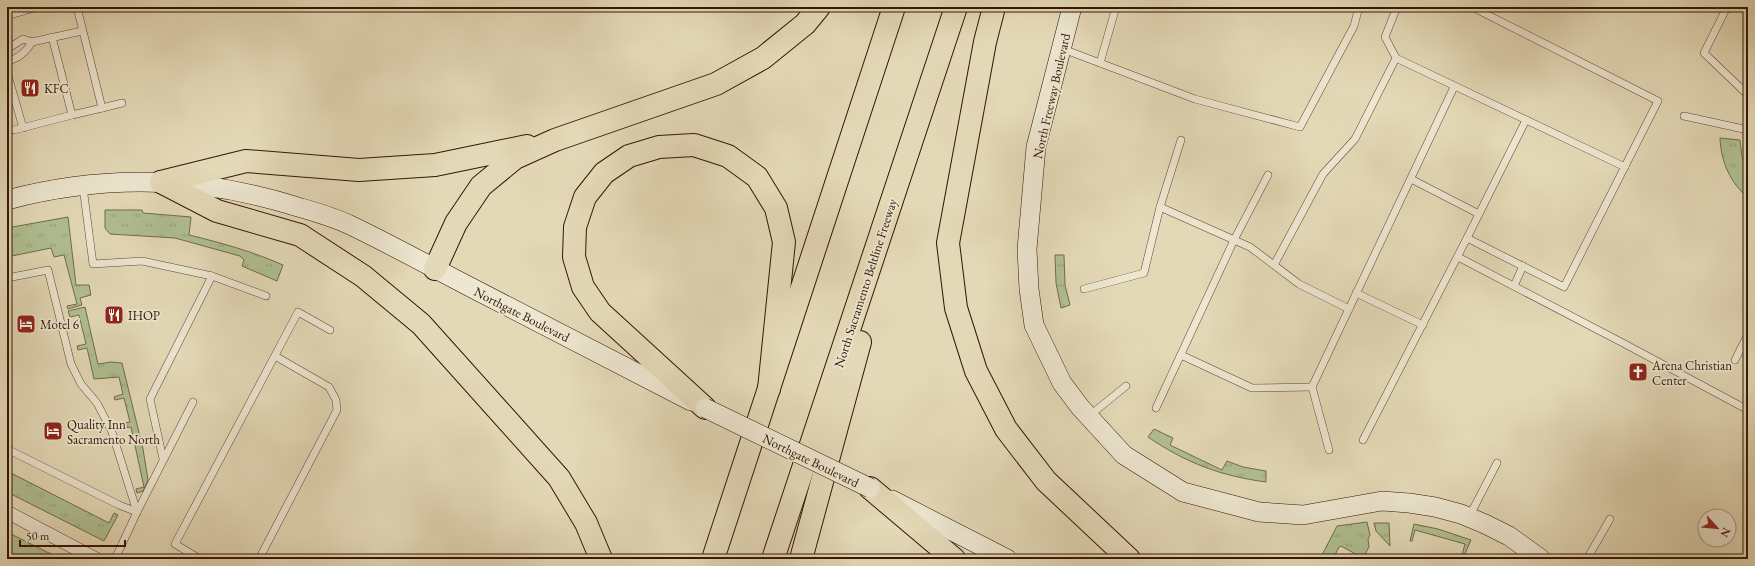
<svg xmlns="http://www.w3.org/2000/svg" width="1755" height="566" font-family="'EB Garamond',serif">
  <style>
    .grass { fill: url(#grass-tufts); stroke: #726b4c }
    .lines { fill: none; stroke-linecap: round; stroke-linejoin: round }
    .lane-casing { stroke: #5f4732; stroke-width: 8 }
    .street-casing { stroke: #5f4732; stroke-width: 14 }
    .secondary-casing { stroke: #331605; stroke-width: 20 }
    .highway-casing { stroke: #331605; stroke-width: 24 }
    .lane { stroke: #ede6d0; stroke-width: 7 }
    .street { stroke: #ede6d0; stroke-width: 13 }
    .secondary { stroke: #ede6d0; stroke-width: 19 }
    .highway { stroke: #e4d9b7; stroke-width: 22 }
    .secondary-bridge-casing { stroke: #331605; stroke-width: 20; stroke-linecap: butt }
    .secondary-bridge { stroke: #ede6d0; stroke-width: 19 }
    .labels { text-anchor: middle; stroke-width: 3.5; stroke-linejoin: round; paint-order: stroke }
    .poi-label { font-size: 13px; fill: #331605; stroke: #ede6d0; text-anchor: start }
    .street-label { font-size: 13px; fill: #331605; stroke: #ede6d0 }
  </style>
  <defs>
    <pattern id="grass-tufts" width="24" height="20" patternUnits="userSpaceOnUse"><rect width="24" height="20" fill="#b0c092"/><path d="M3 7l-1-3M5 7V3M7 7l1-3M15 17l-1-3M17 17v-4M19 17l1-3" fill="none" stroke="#98a47c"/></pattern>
  </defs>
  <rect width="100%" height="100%" fill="#e4d9b7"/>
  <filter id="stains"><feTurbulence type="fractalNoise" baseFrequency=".005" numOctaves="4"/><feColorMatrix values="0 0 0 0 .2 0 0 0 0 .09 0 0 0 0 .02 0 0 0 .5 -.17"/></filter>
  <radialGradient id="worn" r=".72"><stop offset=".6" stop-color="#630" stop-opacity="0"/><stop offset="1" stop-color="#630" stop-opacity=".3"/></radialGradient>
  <g class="grass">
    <path d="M1720,138L1740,140L1742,157L1748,170V198C1730,182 1721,162 1720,138Z"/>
    <path d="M105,210H142L143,213L191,217L189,235C222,243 251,251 283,265L277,281L242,266L244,260L240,256L175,238L110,234L105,228Z"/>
    <path d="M68,217L76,285H89L91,295L80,298L82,305L68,309L67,306L77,304L64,255L54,257L51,248L7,257V228Z"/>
    <path d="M1055,255H1064L1065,285L1070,305L1061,308L1056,283Z"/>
    <path d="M85,307L98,364L111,362L122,363L143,449L148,480L143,491L137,493L136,489L144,487L131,427L122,428L121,424L130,422L124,398L115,400L114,397L123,394L119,377L94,379L87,348L78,350L77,346L86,344L79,315L70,317L68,311Z"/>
    <path d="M1154,429L1173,438L1170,445L1222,470L1227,461L1243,467L1266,471V482C1221,476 1186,463 1148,437Z"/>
    <path d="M7,471L109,523L114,513L118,515L104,541L7,492Z"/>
    <path d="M1367,522L1370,535L1368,539L1369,547L1364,556L1361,557L1341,546L1339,547L1333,559H1320L1337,526Z"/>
    <path d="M1374,523H1389L1390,546L1376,531Z"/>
    <path d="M1414,524L1438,529L1471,540L1464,556L1462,555L1465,544L1415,530L1412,541H1410Z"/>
    <path d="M7,532L61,559H20L7,552Z"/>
  </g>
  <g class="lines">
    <defs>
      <g id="lane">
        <path d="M1727,7L1704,53L1748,95"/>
        <path d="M7,16L37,7"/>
        <path d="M52,37L72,115L102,108L77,7"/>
        <path d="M7,49L23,39L32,42L82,31"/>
        <path d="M1063,49L1195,99L1300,127L1354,26L1359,7"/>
        <path d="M1396,58L1625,167"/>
        <path d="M7,61C19,59 26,52 32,42"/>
        <path d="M1100,63L1116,7"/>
        <path d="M7,72L23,128"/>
        <path d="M102,108L122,103"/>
        <path d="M1684,116L1748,130"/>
        <path d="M14,130L72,115"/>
        <path d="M1411,179L1479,214"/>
        <path d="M83,187L93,264L142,261L212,276L266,296"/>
        <path d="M1160,207L1250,247L1299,284L1349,309"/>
        <path d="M1467,238L1526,120"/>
        <path d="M1458,257L1623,343L1748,410"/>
        <path d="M1274,265L1323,174L1355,139L1396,58L1385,37L1397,7"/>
        <path d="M7,278L48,270L71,364L81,384L97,403L112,432L137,512L119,505L7,449"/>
        <path d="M1514,286L1523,266"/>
        <path d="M1084,289L1144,273L1160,207L1181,140"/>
        <path d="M1356,293L1423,325"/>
        <path d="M1181,355L1252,388L1312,387"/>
        <path d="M1735,360L1748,334"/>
        <path d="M1156,408L1234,240L1268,175"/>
        <path d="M1089,416L1126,386"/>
        <path d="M1363,440L1467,238L1564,287L1658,101L1472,7"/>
        <path d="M1329,450L1312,387L1454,87"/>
        <path d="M163,459L150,399L212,276"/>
        <path d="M1469,517L1497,463"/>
        <path d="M115,559L137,512L193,402"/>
        <path d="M200,559L175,544L298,312L330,330"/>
        <path d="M259,559L337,410L336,400L329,387L275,356"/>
        <path d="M1587,559L1610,519"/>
      </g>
      <path id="street" d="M7,512L96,559"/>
      <g id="secondary">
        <path d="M1072,7L1036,147L1027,249L1029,289L1034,325L1062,383L1080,407L1124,455L1183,492L1259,512L1303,515L1382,501L1409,503L1435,507L1461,514L1485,524L1509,536L1541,559"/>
        <path d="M7,200C105,174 201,176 298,207C315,212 333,217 350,225C392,245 433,268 474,289C547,327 619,364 691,401"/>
        <path d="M892,500L1007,559"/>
      </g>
      <g id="highway">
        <path d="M994,7L985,42L948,243L956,308L976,371L1006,429L1046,481L1129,559"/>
        <path d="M161,182L217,211L300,235L363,276L421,324L559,478L586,523L601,559"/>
        <path d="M161,182L246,161L359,170L435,165L527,146"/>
        <path d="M435,269L456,223L481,186L515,158L555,140L716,84L763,58L805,24L819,7"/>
        <path d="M705,408L600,312L583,287L574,257L575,227L585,197L604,173L629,156L659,147L694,145L728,156L757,177L776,208L784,242L769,389"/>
        <path d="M870,488L954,559"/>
        <path d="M713,559L894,7"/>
        <path d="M773,559L956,7"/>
        <path d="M801,559L860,342"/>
      </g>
    </defs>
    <use href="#lane" class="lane-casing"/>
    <use href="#street" class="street-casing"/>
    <use href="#secondary" class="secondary-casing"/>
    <use href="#highway" class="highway-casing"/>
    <use href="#lane" class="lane"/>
    <use href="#street" class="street"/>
    <use href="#secondary" class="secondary"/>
    <use href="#highway" class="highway"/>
    <defs>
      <path id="secondary-bridge" d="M705,408L870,488"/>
    </defs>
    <use href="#secondary-bridge" class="secondary-bridge-casing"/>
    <use href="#secondary-bridge" class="secondary-bridge"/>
  </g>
  <defs>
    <symbol id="restaurant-square" viewBox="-11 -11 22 22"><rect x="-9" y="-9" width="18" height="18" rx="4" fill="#8f2418" stroke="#ede6d0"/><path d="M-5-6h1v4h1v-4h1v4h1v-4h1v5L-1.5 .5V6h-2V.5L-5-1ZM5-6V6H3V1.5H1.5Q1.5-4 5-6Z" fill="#fff"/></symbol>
    <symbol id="hotel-square" viewBox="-11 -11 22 22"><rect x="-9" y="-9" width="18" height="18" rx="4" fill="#8f2418" stroke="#ede6d0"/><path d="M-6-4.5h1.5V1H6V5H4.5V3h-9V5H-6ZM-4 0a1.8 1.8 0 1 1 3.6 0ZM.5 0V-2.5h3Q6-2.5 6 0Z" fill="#fff"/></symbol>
    <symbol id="church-square" viewBox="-11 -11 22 22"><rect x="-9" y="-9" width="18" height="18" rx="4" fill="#8f2418" stroke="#ede6d0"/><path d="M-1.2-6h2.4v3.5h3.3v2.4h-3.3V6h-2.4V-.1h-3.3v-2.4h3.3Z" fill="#fff"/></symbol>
  </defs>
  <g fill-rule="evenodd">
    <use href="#restaurant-square" x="19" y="77" width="22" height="22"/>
    <use href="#restaurant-square" x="103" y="304" width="22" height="22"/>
    <use href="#hotel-square" x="15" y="313" width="22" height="22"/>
    <use href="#church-square" x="1627" y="361" width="22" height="22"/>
    <use href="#hotel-square" x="42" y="420" width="22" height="22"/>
  </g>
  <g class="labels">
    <g class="poi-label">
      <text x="44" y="93">KFC</text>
      <text x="128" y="320">IHOP</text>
      <text x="40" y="329">Motel 6</text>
      <text x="1652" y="370">Arena Christian<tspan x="1652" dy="15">Center</tspan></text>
      <text x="67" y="429">Quality Inn<tspan x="67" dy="15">Sacramento North</tspan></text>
    </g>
    <g class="street-label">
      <text transform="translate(1051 96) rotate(-77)" y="5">North Freeway Boulevard</text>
      <text transform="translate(865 283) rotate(-72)" y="5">North Sacramento Beltline Freeway</text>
      <text transform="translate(522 314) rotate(27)" y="5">Northgate Boulevard</text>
      <text transform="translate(811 460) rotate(26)" y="5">Northgate Boulevard</text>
    </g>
  </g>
  <rect width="1755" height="566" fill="none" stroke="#e4d9b7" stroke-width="24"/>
  <rect x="8" y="8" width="1739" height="550" fill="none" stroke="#331605" stroke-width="2"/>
  <rect x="12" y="12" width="1731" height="542" fill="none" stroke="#331605"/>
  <g transform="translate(1717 528) rotate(117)"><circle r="19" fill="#ede6d0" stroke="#a3937f"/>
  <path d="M0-3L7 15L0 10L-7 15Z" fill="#8f2418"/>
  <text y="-6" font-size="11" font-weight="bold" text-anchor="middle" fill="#331605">N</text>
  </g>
  <path d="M20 540v6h105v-6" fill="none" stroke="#331605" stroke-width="2"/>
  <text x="26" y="540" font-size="12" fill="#331605" stroke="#ede6d0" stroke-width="3" paint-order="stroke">50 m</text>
  <rect width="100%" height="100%" filter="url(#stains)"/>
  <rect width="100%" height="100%" fill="url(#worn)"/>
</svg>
